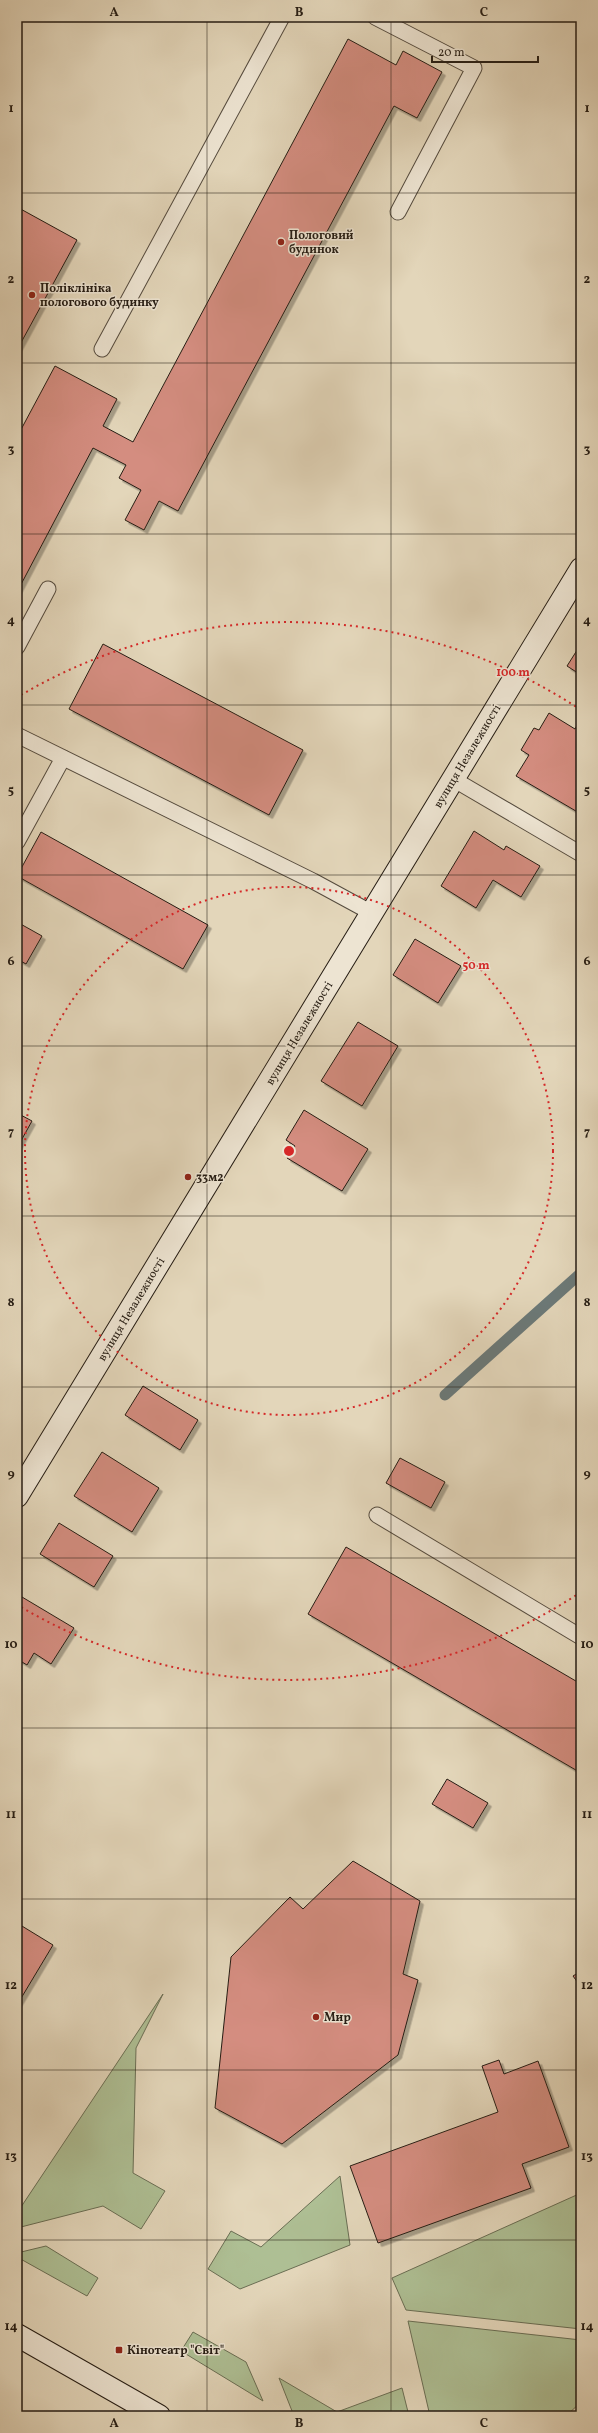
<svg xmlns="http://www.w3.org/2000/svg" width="598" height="2433" font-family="Vollkorn,serif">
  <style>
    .green { fill: #aebf94; stroke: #6a6e54 }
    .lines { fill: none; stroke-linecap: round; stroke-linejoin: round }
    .stream { stroke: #6b7978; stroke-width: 11 }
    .building { fill: #d48d80; stroke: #261d14; filter: url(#shadow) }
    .lane-casing { stroke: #554b3e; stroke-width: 17 }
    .secondary-casing { stroke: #261d14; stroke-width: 24 }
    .lane { stroke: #ede4d2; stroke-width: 15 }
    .secondary { stroke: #ede4d2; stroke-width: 22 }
    .grid { fill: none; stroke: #261d14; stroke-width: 1; stroke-opacity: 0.55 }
    .ring { fill: none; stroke: #d62828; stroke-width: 2; stroke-dasharray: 2 4 }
    .poi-dot { fill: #8f2418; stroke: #ede4d2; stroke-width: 1.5 }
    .labels { text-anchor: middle; stroke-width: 3; stroke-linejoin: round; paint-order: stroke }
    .poi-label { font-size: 12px; font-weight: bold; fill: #261d14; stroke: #ede4d2; text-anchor: start }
    .street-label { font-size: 12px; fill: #261d14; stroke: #ede4d2 }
    .centre { fill: #d62828; stroke: #ede4d2; stroke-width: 2 }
    .ring-label { font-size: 12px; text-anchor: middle; font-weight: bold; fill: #d62828; stroke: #ede4d2; stroke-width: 3; stroke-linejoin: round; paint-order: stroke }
    .neatline { fill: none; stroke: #261d14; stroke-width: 1.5 }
    .grid-label { font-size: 13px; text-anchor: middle; font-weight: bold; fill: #261d14 }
  </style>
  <defs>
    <filter id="shadow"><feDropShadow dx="3.5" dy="3.5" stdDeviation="0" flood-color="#0004"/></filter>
  </defs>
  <rect width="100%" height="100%" fill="#e3d6ba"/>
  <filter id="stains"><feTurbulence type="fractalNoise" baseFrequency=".005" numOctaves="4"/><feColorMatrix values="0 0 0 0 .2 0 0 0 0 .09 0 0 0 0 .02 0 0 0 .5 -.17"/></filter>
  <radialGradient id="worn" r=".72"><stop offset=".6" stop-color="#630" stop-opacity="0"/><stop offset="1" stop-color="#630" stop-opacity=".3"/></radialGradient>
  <g class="green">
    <path d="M163,1994L136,2048L133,2173L165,2191L141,2229L103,2206L17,2228V2213Z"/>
    <path d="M340,2176L350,2245L240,2289L208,2269L231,2231L261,2247Z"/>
    <path d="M581,2193V2329L406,2310L392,2278Z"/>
    <path d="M46,2246L98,2278L87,2296L17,2257V2253Z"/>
    <path d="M408,2321L581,2340V2402L566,2416H430Z"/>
    <path d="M193,2332L246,2362L263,2401L181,2351Z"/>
    <path d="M279,2378L337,2412L402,2388L409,2416H294Z"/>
  </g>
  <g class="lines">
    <path class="stream" d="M445,1395L581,1273"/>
  </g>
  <g class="building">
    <path d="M348,39L396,65L403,51L442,72L417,118L394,106L178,511L159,501L144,530L125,520L141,490L119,478L126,465L93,448L17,592V437L55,366L117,399L103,426L133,442Z"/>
    <path d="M17,207L77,240L17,350Z"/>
    <path d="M103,644L303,750L269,815L69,709Z"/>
    <path d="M581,644V675L567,666Z"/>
    <path d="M549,713L575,729L581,718V814L516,776L529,755L521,750L534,728L539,730Z"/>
    <path d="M474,831L504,850L506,846L540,866L521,897L493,880L476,908L441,886Z"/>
    <path d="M41,832L208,925L183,969L17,876Z"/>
    <path d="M17,922L42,936L26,964L17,959Z"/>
    <path d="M415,939L461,966L438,1003L393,975Z"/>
    <path d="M358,1022L398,1046L362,1106L321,1081Z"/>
    <path d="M304,1110L368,1149L342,1191L287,1158L295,1146L286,1140Z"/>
    <path d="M17,1113L32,1121L17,1148Z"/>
    <path d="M143,1386L198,1420L180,1450L125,1415Z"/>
    <path d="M102,1452L159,1488L132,1532L74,1496Z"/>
    <path d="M400,1458L445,1482L431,1508L386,1483Z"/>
    <path d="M59,1523L113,1556L94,1587L40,1554Z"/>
    <path d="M346,1547L581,1684V1773L308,1614Z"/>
    <path d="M17,1594L74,1628L51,1664L34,1653L27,1665L17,1659Z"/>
    <path d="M447,1779L488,1803L473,1828L432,1804Z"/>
    <path d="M353,1861L420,1901L403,1974L418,1980L398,2055L282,2144L215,2108L231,1957L290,1897L303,1909Z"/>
    <path d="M17,1923L53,1945L17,2005Z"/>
    <path d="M581,1971V1987L573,1976Z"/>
    <path d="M499,2060L504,2074L538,2061L569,2147L522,2164L531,2188L378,2243L350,2166L498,2112L482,2066Z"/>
  </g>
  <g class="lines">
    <defs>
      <g id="lane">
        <path d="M375,17L474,68L398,212"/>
        <path d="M102,349L282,17"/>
        <path d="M17,647L48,589"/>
        <path d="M17,735L313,881L372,913"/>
        <path d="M453,779L581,854"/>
        <path d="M17,842L63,758"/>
        <path d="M377,1515L581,1637"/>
      </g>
      <g id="secondary">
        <path d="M17,1496L581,569"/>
        <path d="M17,2335L159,2416"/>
      </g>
    </defs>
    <use href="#lane" class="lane-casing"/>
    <use href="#secondary" class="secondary-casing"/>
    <use href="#lane" class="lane"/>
    <use href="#secondary" class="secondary"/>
  </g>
  <path class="grid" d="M207,17V2416M391,17V2416M17,193H581M17,363H581M17,534H581M17,705H581M17,875H581M17,1046H581M17,1216H581M17,1387H581M17,1558H581M17,1728H581M17,1899H581M17,2070H581M17,2240H581"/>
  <g class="ring">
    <circle cx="289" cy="1151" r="264"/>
    <path d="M581 1592A529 529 0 0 1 21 1607M21 695A529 529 0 0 1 581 710"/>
  </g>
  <g class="poi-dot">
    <circle cx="281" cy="242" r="4"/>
    <circle cx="32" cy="295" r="4"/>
    <circle cx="188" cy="1177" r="4"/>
    <circle cx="316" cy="2017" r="4"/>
    <rect x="115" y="2346" width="8" height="8" rx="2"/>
  </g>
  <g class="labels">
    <g class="poi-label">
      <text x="289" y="239">Пологовий<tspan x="289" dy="14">будинок</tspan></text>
      <text x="40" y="292">Поліклініка<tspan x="40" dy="14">пологового будинку</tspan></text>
      <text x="196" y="1181">33м2</text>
      <text x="324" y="2021">Мир</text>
      <text x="127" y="2354">Кінотеатр "Світ"</text>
    </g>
    <g class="street-label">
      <text transform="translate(467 756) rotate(-59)" y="4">вулиця Незалежності</text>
      <text transform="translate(299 1033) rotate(-59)" y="4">вулиця Незалежності</text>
      <text transform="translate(131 1309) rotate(-59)" y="4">вулиця Незалежності</text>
    </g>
  </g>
  <circle cx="289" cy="1151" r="6" class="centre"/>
  <g class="ring-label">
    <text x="513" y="676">100 m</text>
    <text x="476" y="969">50 m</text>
  </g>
  <rect width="598" height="2433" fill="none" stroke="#e3d6ba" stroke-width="44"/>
  <path d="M432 56v6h106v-6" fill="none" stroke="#261d14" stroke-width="2"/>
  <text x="438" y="56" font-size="12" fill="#261d14" stroke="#ede4d2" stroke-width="3" paint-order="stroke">20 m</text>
  <rect x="22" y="22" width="554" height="2389" class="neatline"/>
  <g class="grid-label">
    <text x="114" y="16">A</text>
    <text x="299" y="16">B</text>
    <text x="484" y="16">C</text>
    <text x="11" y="112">1</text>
    <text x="587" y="112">1</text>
    <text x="11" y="283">2</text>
    <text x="587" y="283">2</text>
    <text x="11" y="453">3</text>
    <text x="587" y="453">3</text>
    <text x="11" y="624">4</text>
    <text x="587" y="624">4</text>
    <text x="11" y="794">5</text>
    <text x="587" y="794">5</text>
    <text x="11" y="965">6</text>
    <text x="587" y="965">6</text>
    <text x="11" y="1136">7</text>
    <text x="587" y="1136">7</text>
    <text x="11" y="1306">8</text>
    <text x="587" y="1306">8</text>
    <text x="11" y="1477">9</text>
    <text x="587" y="1477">9</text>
    <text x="11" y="1648">10</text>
    <text x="587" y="1648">10</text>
    <text x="11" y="1818">11</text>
    <text x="587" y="1818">11</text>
    <text x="11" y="1989">12</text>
    <text x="587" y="1989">12</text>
    <text x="11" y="2160">13</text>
    <text x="587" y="2160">13</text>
    <text x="11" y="2330">14</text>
    <text x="587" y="2330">14</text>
    <text x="114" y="2427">A</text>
    <text x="299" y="2427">B</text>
    <text x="484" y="2427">C</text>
  </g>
  <rect width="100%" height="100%" filter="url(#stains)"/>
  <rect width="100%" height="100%" fill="url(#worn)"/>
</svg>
